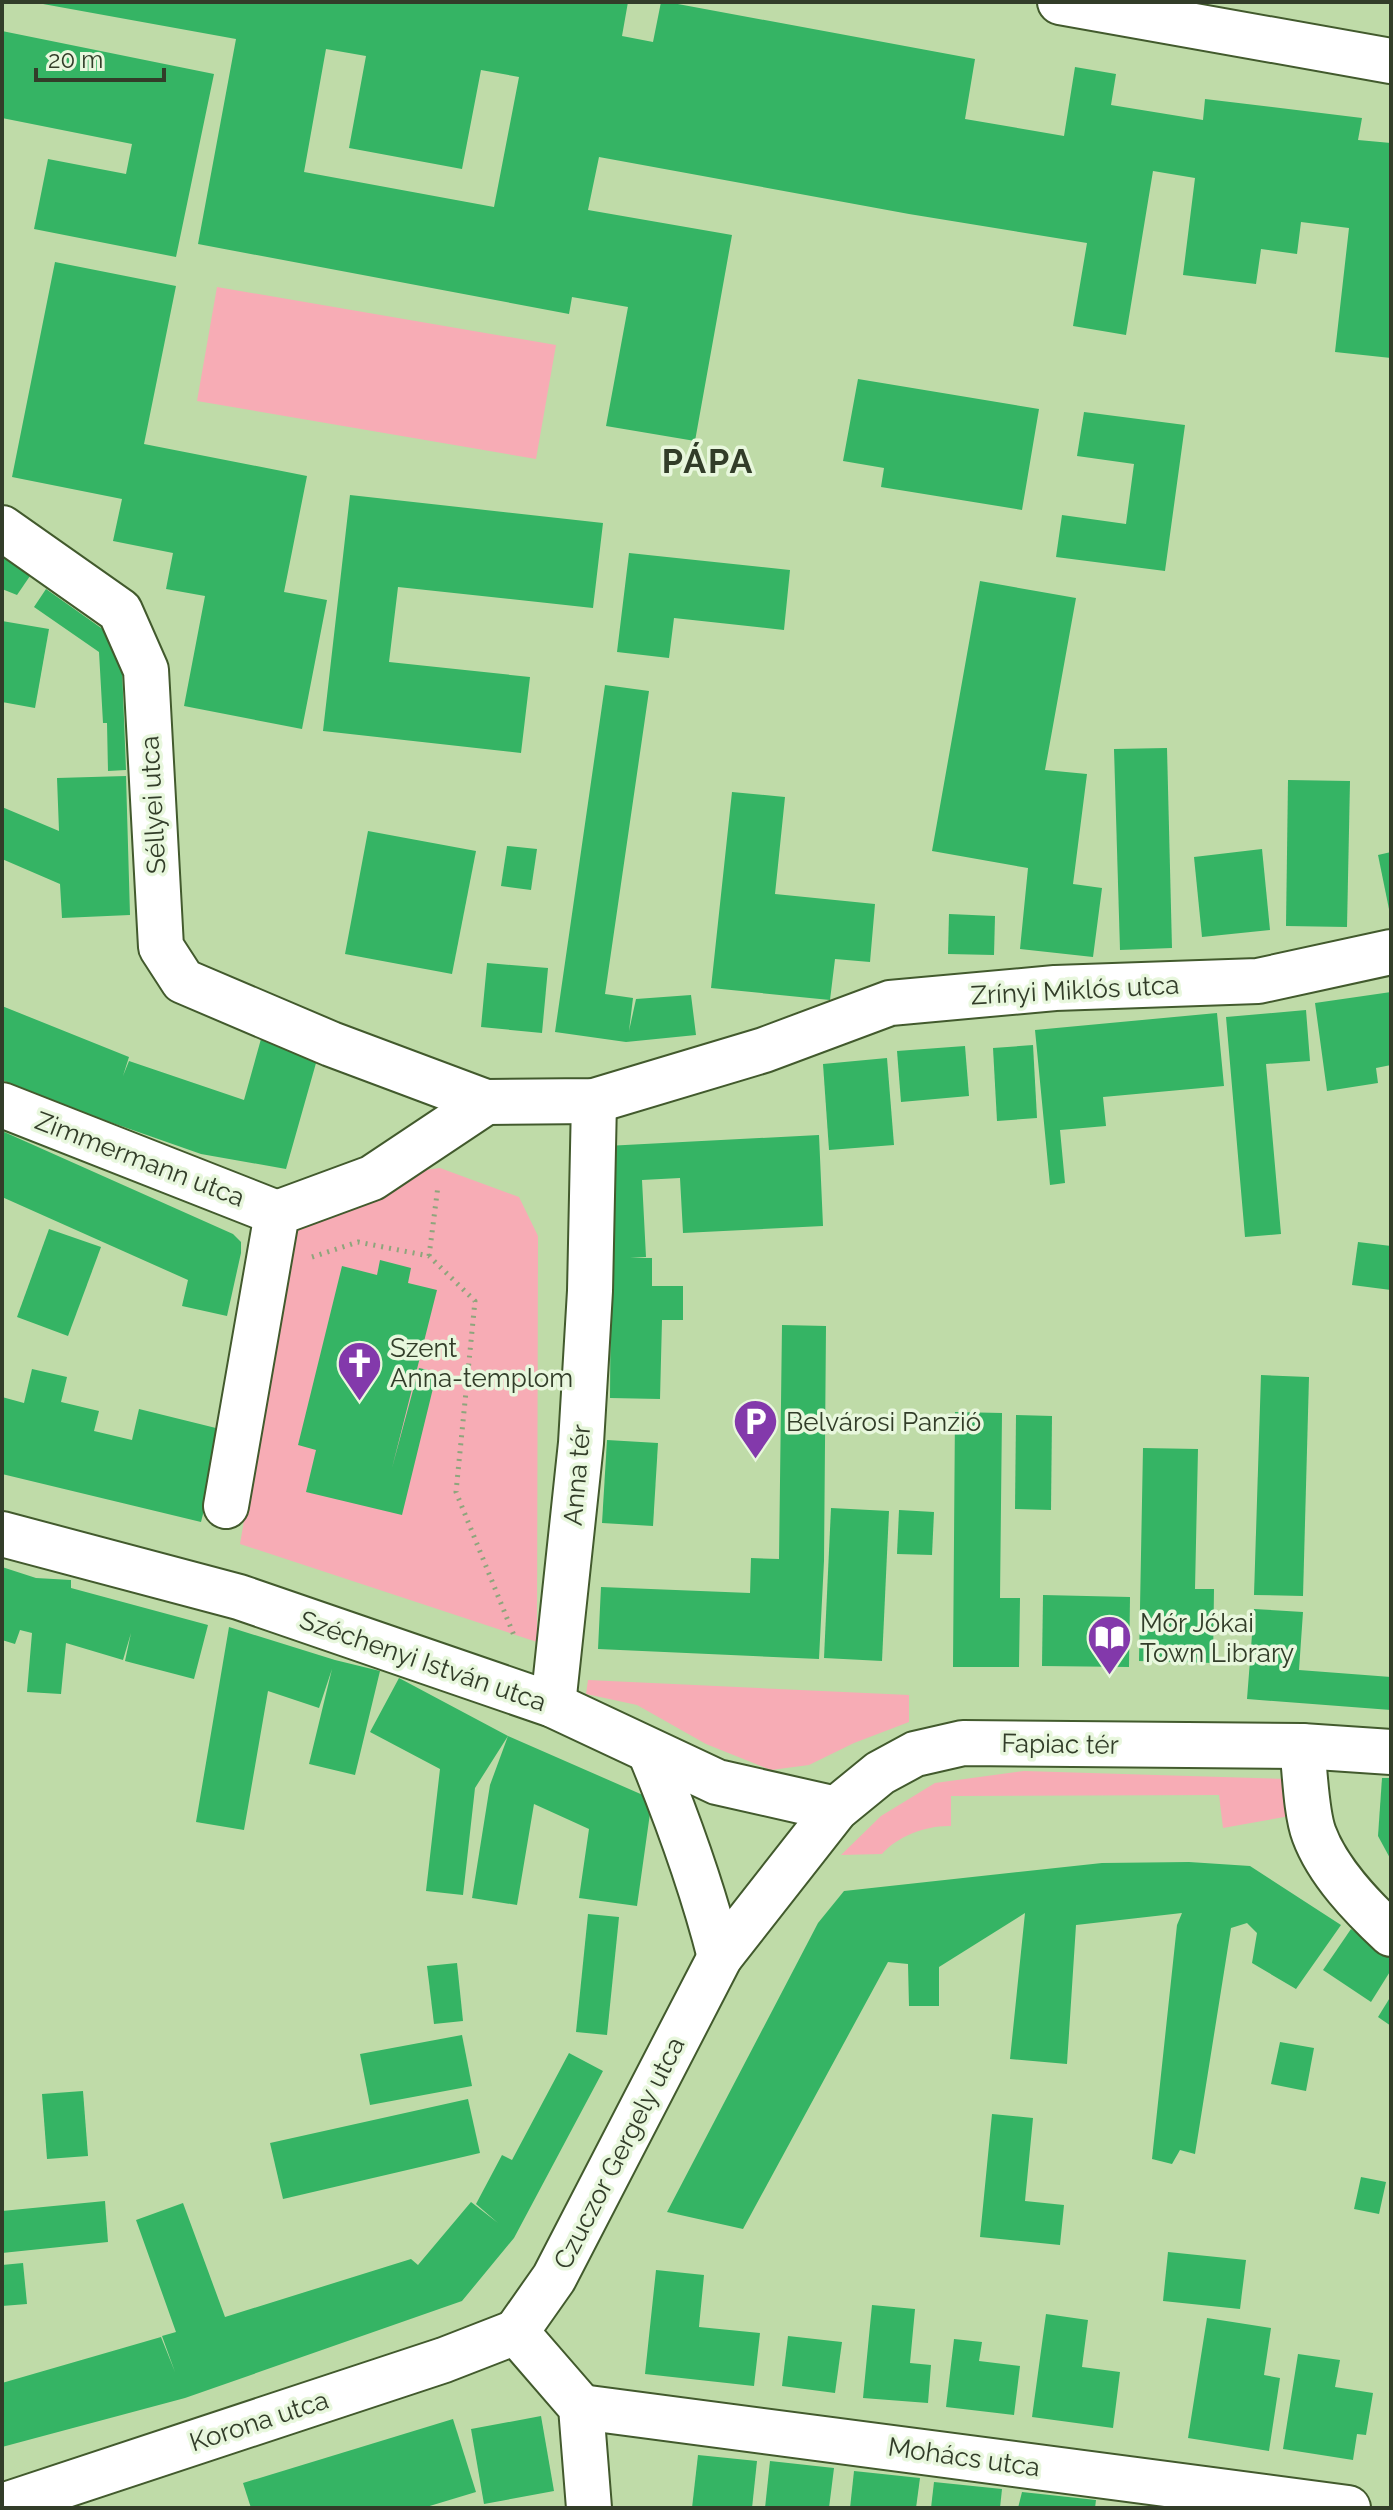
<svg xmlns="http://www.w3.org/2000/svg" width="1393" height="2510" font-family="Raleway,sans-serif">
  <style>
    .green { fill: #f7acb5 }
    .building { fill: #35b464; fill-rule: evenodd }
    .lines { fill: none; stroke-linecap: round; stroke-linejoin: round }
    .street-casing { stroke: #425a2d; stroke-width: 48 }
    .path { stroke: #8ea57c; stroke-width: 5; stroke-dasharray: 2 6; stroke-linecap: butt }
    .street { stroke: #fff; stroke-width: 44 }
    .labels { text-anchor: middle; stroke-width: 7; stroke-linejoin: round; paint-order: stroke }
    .street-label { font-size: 26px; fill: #323d29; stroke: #e8f7dd }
    .poi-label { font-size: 26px; fill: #323d29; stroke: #e8f7dd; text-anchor: start }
    .district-label { font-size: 34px; font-weight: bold; letter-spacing: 2px; fill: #323d29; stroke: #e8f7dd }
  </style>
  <rect width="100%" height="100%" fill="#bfdba8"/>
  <g class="green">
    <path d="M217,287L556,345L536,459L197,401Z"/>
    <path d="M440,1168L519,1197L538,1236L537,1642L240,1544L294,1228L409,1172Z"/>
    <path d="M588,1680L909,1695V1722L854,1743L809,1765L771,1770L706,1744L637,1705L586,1694Z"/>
    <path d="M1024,1771L1286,1779L1290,1816L1223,1828L1219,1795L951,1796V1826C928,1825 897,1836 882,1854L841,1855L881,1816L935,1783Z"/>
  </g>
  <g class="building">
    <path d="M32,2H628L622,36L653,42L661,2H667L975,59L965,119L1064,136L1075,67L1116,74L1111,105L1203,120L1205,99L1362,118L1358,140L1391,143V358L1335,352L1349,228L1301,222L1297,254L1261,249L1256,284L1183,275L1195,178L1153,171L1126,335L1073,326L1087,243L909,214L599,157L588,210L732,235L695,441L606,426L628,307L572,297L569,314L198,244L236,39ZM326,49L366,56L349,148L462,169L481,70L519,77L494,207L304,172Z"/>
    <path d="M2,31L214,74L176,257L34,229L48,159L126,174L132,144L2,118Z"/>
    <path d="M55,262L176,286L144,444L307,476L284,592L327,600L302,729L184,706L205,596L166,589L173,553L113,541L122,499L12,477Z"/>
    <path d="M858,379L1039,409L1022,510L881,487L884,468L843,461Z"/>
    <path d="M1084,412L1185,425L1165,571L1056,557L1062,515L1126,524L1134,464L1077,456Z"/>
    <path d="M350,495L603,523L593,608L398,587L389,662L530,677L521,753L323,731Z"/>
    <path d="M629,553L790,570L784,630L674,618L669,658L617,652Z"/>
    <path d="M2,556L30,576L17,595L2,589Z"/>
    <path d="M980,581L1076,598L1045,770L1087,774L1073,884L1102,888L1093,957L1020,949L1028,868L932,851Z"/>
    <path d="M46,589L121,642L126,770L108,771L107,723H103L99,652L34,607Z"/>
    <path d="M2,621L49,629L35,708L2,702Z"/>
    <path d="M605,685L649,691L605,994L633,998L629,1031L636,999L691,995L696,1035L626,1042L555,1032Z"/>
    <path d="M1167,748L1172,948L1120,950L1114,749Z"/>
    <path d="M126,776L130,915L62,918L60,884L2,859V807L59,831L57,778Z"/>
    <path d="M1288,780L1350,781L1347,927L1286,926Z"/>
    <path d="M732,792L785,797L775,894L875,904L870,962L835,959L830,1000L711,988Z"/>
    <path d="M368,831L476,851L452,974L345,954Z"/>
    <path d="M507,846L537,849L531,890L501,886Z"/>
    <path d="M1262,849L1270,930L1202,937L1194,857Z"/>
    <path d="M1391,852V914H1390L1378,855Z"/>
    <path d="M949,914L995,916L994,955L948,954Z"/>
    <path d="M487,963L548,968L542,1033L481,1027Z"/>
    <path d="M1391,992V1065L1376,1068L1378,1083L1327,1091L1315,1003Z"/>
    <path d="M2,1006L129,1057L123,1076L129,1061L244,1100L261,1039L318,1056L286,1169L201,1154L104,1120L2,1080Z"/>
    <path d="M1306,1010L1310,1061L1266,1064L1281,1234L1245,1237L1226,1017Z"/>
    <path d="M1217,1013L1224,1086L1103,1097L1106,1126L1060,1130L1065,1183L1050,1185L1035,1030Z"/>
    <path d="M1033,1045L1037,1118L997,1121L993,1048Z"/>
    <path d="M965,1046L969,1096L901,1102L897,1051Z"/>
    <path d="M887,1058L894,1145L829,1150L823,1064Z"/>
    <path d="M2,1131L233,1234L241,1242V1253L227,1316L182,1306L188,1280L2,1197Z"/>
    <path d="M819,1135L823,1226L683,1233L680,1178L642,1180L646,1257L630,1258H652V1286H683V1320H662L660,1399L610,1398L611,1258L606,1146Z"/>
    <path d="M49,1229L101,1247L68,1336L17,1317Z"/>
    <path d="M1358,1242L1391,1246V1290L1352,1285Z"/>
    <path d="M380,1260L411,1268L408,1283L437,1290L392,1468L419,1368L437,1372L402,1515L306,1492L316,1450L298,1445L342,1266L377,1275Z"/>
    <path d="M782,1325L826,1326L824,1561L819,1659L598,1649L601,1587L750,1593L751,1558L779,1559Z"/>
    <path d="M32,1369L67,1377L61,1402L99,1411L94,1431L132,1440L139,1409L224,1430L201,1522L2,1474V1397L24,1403Z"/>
    <path d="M1261,1375L1309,1377L1303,1596L1254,1595Z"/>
    <path d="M955,1412L1002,1413L1000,1598H1020L1019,1667H953Z"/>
    <path d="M1016,1415L1052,1416L1051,1510L1015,1509Z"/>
    <path d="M607,1440L658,1443L653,1526L602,1523Z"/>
    <path d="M1143,1448L1198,1449L1195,1589H1214L1213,1663L1139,1661Z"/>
    <path d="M831,1508L889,1511L882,1661L824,1658Z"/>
    <path d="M899,1510L934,1512L932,1555L897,1554Z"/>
    <path d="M2,1567L36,1578L71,1580V1588L208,1625L194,1679L125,1661L131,1633L123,1660L66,1643L61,1694L27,1692L32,1633L20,1630L15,1644L2,1640Z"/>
    <path d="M1043,1595L1130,1597L1129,1667L1042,1666Z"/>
    <path d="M1254,1609L1303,1612L1299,1670L1391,1677V1710L1247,1699Z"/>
    <path d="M229,1627L335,1660L380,1671L355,1775L309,1764L332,1669L319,1708L268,1691L244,1830L196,1822Z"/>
    <path d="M399,1678L508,1736L652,1799L637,1906L579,1898L589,1829L534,1804L517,1905L472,1898L490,1785L508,1736L475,1788L463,1895L426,1891L440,1769L370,1732Z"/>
    <path d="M1382,1778H1391V1860L1378,1836Z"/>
    <path d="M1189,1862L1250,1866L1341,1925L1296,1989L1252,1963L1257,1933L1247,1923L1231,1928L1195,2154L1180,2150L1172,2164L1152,2159L1177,1925L1182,1913L1076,1925L1067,2064L1010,2059L1025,1913L939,1967V2006H909L908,1964L888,1962L743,2229L667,2212L818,1923L844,1891L1102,1863Z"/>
    <path d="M588,1914L619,1917L607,2035L576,2032Z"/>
    <path d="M1351,1929L1391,1956V1970L1371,2002L1323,1970Z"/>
    <path d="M457,1963L463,2021L434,2024L427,1966Z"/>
    <path d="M1391,1996V2026L1378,2017Z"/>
    <path d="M462,2035L472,2086L370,2105L360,2054Z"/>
    <path d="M1280,2042L1314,2048L1306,2091L1271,2084Z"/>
    <path d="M569,2053L603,2071L514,2238L462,2301L185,2398L2,2447V2383L161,2337L175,2372L162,2336L176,2332L136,2220L183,2203L225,2317L411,2259L418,2265L471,2202L498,2223L476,2204L502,2155L512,2160Z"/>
    <path d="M83,2091L88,2156L47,2159L42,2094Z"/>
    <path d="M468,2099L480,2153L283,2199L270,2143Z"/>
    <path d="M992,2114L1033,2118L1025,2201L1064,2205L1060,2245L980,2237Z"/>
    <path d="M1361,2177L1386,2182L1379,2214L1354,2209Z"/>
    <path d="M105,2201L108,2242L2,2253V2211Z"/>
    <path d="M1168,2252L1246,2260L1240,2309L1163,2301Z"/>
    <path d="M23,2263L27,2304L2,2306V2265Z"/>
    <path d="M656,2270L704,2275L699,2327L760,2333L754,2386L645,2374Z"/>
    <path d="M872,2305L915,2309L910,2363L931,2365L928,2403L863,2398Z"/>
    <path d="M1046,2314L1088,2320L1082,2367L1120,2372L1113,2428L1032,2417Z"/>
    <path d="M1207,2318L1271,2328L1264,2375L1280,2378L1269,2451L1188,2438Z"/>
    <path d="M788,2336L842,2342L835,2393L782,2386Z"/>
    <path d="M954,2339L982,2342L979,2361L1020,2366L1014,2415L946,2407Z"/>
    <path d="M1298,2354L1340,2360L1335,2387L1373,2393L1366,2435L1357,2434L1353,2460L1283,2449Z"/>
    <path d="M541,2416L554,2491L484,2504L471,2429Z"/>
    <path d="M453,2419L476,2492L423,2508H251L243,2483Z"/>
    <path d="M698,2455L757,2461L752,2508H692Z"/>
    <path d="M770,2461L834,2468L829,2508H765Z"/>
    <path d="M854,2471L920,2478L916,2508H850Z"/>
    <path d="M934,2482L1002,2489L1000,2508H931Z"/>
    <path d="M1022,2492L1096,2500L1095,2508H1018Z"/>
  </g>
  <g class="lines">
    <defs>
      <g id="street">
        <path d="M1060,2L1391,61"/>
        <path d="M2,528L120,611L146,670L161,947L183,981L331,1044L486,1102L594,1101L764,1050L890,1003L1055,988L1258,981L1391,952"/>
        <path d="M2,1105L277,1213"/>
        <path d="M226,1506L277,1213L372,1178L486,1102"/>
        <path d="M2,1534L239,1597L553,1705L717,1782L836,1809"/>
        <path d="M553,1705L581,1443L590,1291L594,1101"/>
        <path d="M1302,1746C1305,1771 1306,1813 1314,1834C1328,1872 1362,1907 1391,1934"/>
        <path d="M650,1752C678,1820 702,1886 720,1957"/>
        <path d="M581,2407L1348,2508"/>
        <path d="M2,2506L444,2360L516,2332"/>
        <path d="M589,2508L581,2407L516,2332L554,2278L720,1957L836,1809L880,1773L915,1754L963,1743L1302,1746L1391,1752"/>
      </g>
    </defs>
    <use href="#street" class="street-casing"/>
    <g class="path">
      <path d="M429,1256L438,1186"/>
      <path d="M312,1257L358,1242L429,1256L475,1301L456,1492L515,1638"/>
    </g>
    <use href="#street" class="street"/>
  </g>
  <defs>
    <symbol id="church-pin" viewBox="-11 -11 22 30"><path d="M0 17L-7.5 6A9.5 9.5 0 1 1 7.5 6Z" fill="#8339ab" stroke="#e8f7dd"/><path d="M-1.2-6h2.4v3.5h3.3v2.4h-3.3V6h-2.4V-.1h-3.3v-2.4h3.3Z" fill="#fff"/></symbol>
    <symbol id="parking-pin" viewBox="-11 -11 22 30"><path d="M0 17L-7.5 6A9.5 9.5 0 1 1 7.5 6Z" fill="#8339ab" stroke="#e8f7dd"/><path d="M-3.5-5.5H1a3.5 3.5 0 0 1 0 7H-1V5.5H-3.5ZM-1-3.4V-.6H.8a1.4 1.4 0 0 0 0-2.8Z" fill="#fff"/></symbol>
    <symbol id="library-pin" viewBox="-11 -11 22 30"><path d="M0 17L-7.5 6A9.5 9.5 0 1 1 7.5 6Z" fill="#8339ab" stroke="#e8f7dd"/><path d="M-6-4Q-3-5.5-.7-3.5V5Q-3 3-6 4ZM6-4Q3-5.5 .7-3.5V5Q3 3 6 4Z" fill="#fff"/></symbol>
  </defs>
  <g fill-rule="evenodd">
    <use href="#church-pin" x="334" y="1338" width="51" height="69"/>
    <use href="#parking-pin" x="730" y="1396" width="51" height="69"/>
    <use href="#library-pin" x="1084" y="1612" width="51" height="69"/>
  </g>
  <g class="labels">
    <g class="street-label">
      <text transform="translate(153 805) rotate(-93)" y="9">Séllyei utca</text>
      <text transform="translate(1075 990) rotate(-3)" y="9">Zrínyi Miklós utca</text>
      <text transform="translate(140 1159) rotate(21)" y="9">Zimmermann utca</text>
      <text transform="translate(577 1475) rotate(-85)" y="9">Anna tér</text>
      <text transform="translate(423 1661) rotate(19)" y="9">Széchenyi István utca</text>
      <text transform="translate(1060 1744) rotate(1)" y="9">Fapiac tér</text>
      <text transform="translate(619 2153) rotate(-63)" y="9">Czuczor Gergely utca</text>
      <text transform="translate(259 2421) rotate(-18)" y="9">Korona utca</text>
      <text transform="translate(964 2457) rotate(8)" y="9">Mohács utca</text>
    </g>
    <g class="poi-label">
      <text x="390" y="1357">Szent<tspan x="390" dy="30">Anna-templom</tspan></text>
      <text x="786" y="1431">Belvárosi Panzió</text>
      <text x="1140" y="1632">Mór Jókai<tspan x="1140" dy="30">Town Library</tspan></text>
    </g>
    <g class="district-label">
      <text x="708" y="473">PÁPA</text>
    </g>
  </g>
  <rect width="1393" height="2510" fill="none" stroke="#323d29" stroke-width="8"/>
  <path d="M36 68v12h128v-12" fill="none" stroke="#323d29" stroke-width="4"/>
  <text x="48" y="68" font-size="24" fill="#323d29" stroke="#e8f7dd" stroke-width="6" paint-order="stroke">20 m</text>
</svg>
